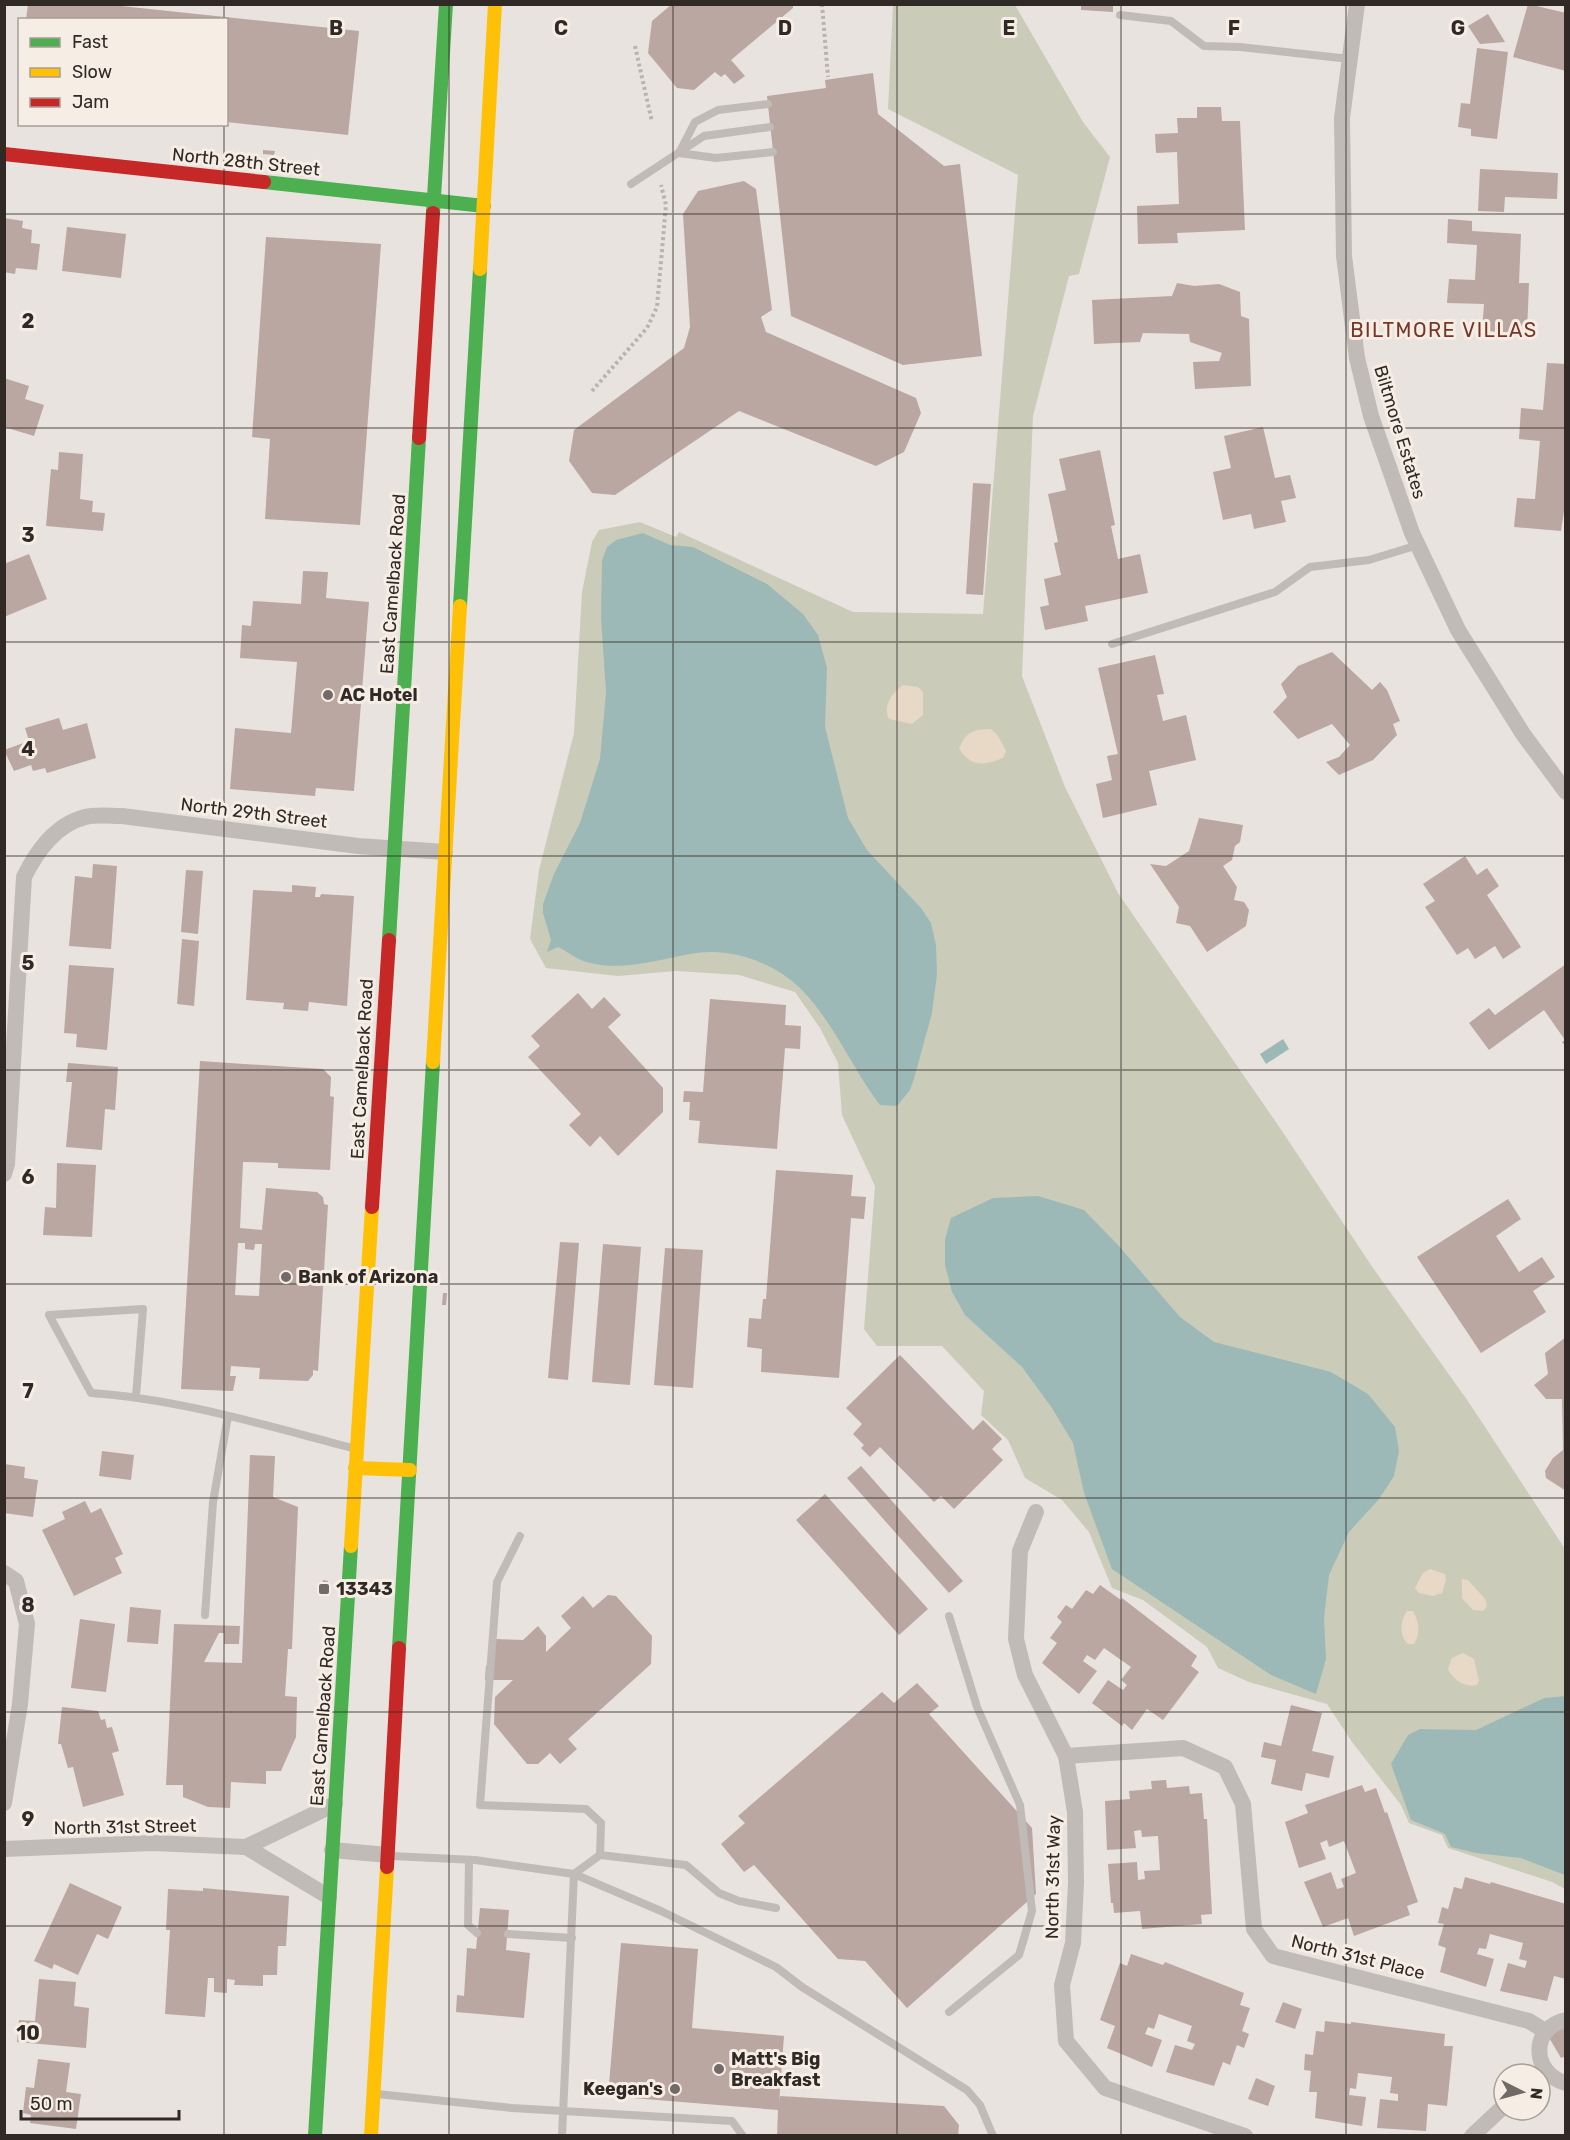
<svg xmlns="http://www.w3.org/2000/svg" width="1570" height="2140" font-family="Rubik,sans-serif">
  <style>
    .green { fill: #caccb9 }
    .sand { fill: #e7d9c6 }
    .water { fill: #9cb9b7 }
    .building { fill: #baa7a1; fill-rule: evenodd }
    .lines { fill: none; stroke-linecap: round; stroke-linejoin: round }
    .path { stroke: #bab4b0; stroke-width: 4; stroke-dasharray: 3 3; stroke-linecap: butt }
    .lane { stroke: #c1bbb7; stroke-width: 8 }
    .street { stroke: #c1bbb7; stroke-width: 16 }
    .fast { stroke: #4caf50; stroke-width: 14 }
    .slow { stroke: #ffc107; stroke-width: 14 }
    .jam { stroke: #c62828; stroke-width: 14 }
    .grid { fill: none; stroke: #312926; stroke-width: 1.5; stroke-opacity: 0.55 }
    .poi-dot { fill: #716a66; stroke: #f6ede4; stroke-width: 2 }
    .labels { text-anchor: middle; stroke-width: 6; stroke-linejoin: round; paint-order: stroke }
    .street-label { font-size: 18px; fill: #312926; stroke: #f6ede4 }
    .poi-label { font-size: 18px; font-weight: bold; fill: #312926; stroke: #f6ede4; text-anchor: start }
    .neighbourhood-label { font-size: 20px; letter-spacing: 1.5px; fill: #763629; stroke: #f6ede4 }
    .grid-label { font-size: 20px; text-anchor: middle; font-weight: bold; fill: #312926; stroke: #f6ede4; stroke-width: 6; stroke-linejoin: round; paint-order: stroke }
  </style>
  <rect width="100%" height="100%" fill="#e8e3de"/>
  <path class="green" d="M893,5H1015L1083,122L1110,157L1079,274L1069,276L1033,416L1022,676L1065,787L1118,893L1282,1131L1373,1268L1470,1404L1565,1549V1889L1552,1882L1448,1848L1442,1835L1409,1823L1401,1805L1352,1742L1327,1704L1249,1682L1218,1668L1207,1647L1143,1600L1112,1588L1089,1532L1062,1500L1025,1478L1008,1440L981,1415L984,1391L942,1346H877L864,1329L875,1186L842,1115L838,1063L820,1028L795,992L739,975L676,971L618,976L546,968L530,939L539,870L574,733L582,592L592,542L599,530L640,522L676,537L679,532L853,612L983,614L1018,175L888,109Z"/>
  <g class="sand">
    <path d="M903,685L918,687L923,692V715L912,724L889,719C882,705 893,693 903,685Z"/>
    <path d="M991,729L998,736L1006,751L1003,758C983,766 972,767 959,749C965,732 974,729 991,729Z"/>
    <path d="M1430,1569L1445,1574L1446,1580L1442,1593L1433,1596L1419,1593L1415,1588L1423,1573Z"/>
    <path d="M1462,1579L1468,1580L1485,1599L1487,1606L1483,1611L1473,1610L1462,1598Z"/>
    <path d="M1407,1611H1413C1419,1623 1421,1632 1414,1644H1408C1399,1636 1400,1621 1407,1611Z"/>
    <path d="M1463,1653L1474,1659L1479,1681L1477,1685C1465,1688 1453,1680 1448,1669L1452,1658Z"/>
  </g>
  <g class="water">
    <path d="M643,533L670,545L693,547L767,584L803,614L818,635L827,668L825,727L848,818L867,850L921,908L931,923L936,945L937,974L932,1013L914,1079L910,1090L897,1106L880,1105C852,1068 835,1025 803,991C775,962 729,946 690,954C657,960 624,971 590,963C579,961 568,952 558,947L547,952L551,940L543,913V904L554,874L580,823L600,759L606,692L601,618L602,560L607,547L616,540Z"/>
    <path d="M1283,1039L1289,1049L1266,1064L1260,1054Z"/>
    <path d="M1038,1196L1084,1210L1118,1245L1180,1317L1214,1342L1331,1372L1368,1394L1395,1427L1399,1451L1394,1476L1379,1499L1349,1532L1329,1575L1324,1618L1326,1659L1316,1694L1271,1675L1112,1569L1084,1493L1073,1443L1052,1408L1022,1367L965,1315L952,1292L945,1265V1239L951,1218L993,1198Z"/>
    <path d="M1566,1696L1565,1875L1521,1858L1476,1853L1451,1847L1445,1834L1411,1820L1391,1764L1408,1735L1420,1729L1476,1730L1544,1698Z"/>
  </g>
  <g class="building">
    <path d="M28,4H102L359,31L348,135L226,122V20H26Z"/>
    <path d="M672,4H793V8L731,60L745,76L734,84L725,74L721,77L715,72L694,90L677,88L648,53L652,21Z"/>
    <path d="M1081,4H1113V12L1081,10Z"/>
    <path d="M1528,4L1566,13V71L1513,57Z"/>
    <path d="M1488,14L1505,42L1480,44L1468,26Z"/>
    <path d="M1477,48L1508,52L1497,139L1471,136V129L1458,127L1461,103L1470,104Z"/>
    <path d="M873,73L878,114L944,166L960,164L982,356L903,365L791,316L767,96L826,88L825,80Z"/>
    <path d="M1197,107H1221L1222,121H1240L1245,230L1177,233L1178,243L1138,244L1137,206L1179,204L1177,152L1156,153L1155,134L1178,133L1177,118H1197Z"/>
    <path d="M263,150L275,151L274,155L263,154Z"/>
    <path d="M1480,169L1558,173L1557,199L1505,197L1504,212L1478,211Z"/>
    <path d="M744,181L756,189L772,310L761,317L766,332L916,398L921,413L904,452L876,466L739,411L615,495L592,493L569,461L574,430L684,348L690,327L683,214L698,191Z"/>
    <path d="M4,218L23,221L22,228L32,230L31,243L40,244L37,270L16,268L15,274L4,272Z"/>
    <path d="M1448,219L1472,221V231L1521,234L1519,283H1529L1527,333L1482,331L1484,304L1447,303L1449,279L1475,280L1477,245L1447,243Z"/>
    <path d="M67,227L126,234L121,278L62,271Z"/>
    <path d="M266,237L381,244L360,525L265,519L270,439L252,437Z"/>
    <path d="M1177,283L1194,286L1219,284L1240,292L1241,316L1249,319L1251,386L1195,389L1193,362L1219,361L1222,353L1190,342L1189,334L1143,333L1140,342L1094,344L1092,300L1172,296Z"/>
    <path d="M1547,363L1566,364V498L1561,531L1514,527L1517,498L1535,499L1540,441L1519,439L1521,408L1543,410Z"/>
    <path d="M4,378L29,386L25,399L44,405L34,436L4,427Z"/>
    <path d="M1263,427L1275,478L1290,475L1296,498L1281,501L1286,522L1254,529L1251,514L1223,520L1213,472L1231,468L1224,436Z"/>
    <path d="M1100,450L1115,525L1111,526L1118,559L1140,554L1148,593L1085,606L1088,621L1045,630L1040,607L1049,605L1044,579L1061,575L1054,543L1058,542L1048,494L1066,490L1059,459Z"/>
    <path d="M59,452L83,454L80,499L93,501L92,512L105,513L103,531L46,526L51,469L58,470Z"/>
    <path d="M973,483L991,484L983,595L966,594Z"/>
    <path d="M29,554L47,599L4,617V564Z"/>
    <path d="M303,571L328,572L326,598L369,602L354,791L316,788L315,796L230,789L235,728L291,733L297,662L240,658L242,625L251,626L253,601L301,604Z"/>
    <path d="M1332,652L1372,690L1380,682L1387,690L1400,721L1393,724L1397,735L1373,760L1339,775L1326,762L1339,757L1350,745L1332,724L1298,739L1273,712L1287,697L1281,684L1298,666Z"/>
    <path d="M1155,655L1164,694L1157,695L1163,721L1186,715L1196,760L1149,771L1157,805L1103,818L1096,784L1112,780L1107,756L1118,754L1098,668Z"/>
    <path d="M59,718L63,730L87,723L96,758L47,773L45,768L33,771L31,765L14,771L4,750L29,741L25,728Z"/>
    <path d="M1199,818L1243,825L1240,842L1235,846L1232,860L1223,866L1237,887L1234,900L1244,902L1249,910L1246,926L1207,952L1190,926L1176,923L1179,907L1150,864L1166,866L1189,851Z"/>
    <path d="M1465,856L1477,875L1487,868L1499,886L1487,895L1521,947L1503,959L1495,946L1475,959L1468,948L1457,955L1425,907L1435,901L1423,884Z"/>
    <path d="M93,864L117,866L111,949L69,946L75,876L92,878Z"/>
    <path d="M186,870L203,871L198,934L181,932Z"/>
    <path d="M292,885L316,887L315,897H320L321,894L354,896L347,1006L309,1002L308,1011L283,1009L284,1003L246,1000L253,890L292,892Z"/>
    <path d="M182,939L199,941L194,1006L177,1004Z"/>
    <path d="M1566,964V1047L1562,1042L1565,1040L1544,1010L1489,1050L1469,1023L1489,1008L1495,1015Z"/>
    <path d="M69,965L114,968L107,1050L76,1047L77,1034L64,1033Z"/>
    <path d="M578,993L592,1009L604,997L621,1015L608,1027L663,1088V1112L618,1156L600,1136L590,1147L569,1125L581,1114L528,1057L540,1046L531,1036Z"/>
    <path d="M710,999L786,1005L785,1025L801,1026L800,1049L785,1048L777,1149L698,1143L700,1121L689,1120L690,1102H683L684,1091L703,1092Z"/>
    <path d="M200,1061L323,1069L331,1077L330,1096L334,1097L330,1170L278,1168V1163L243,1162L240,1228L262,1230L266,1188L317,1192L323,1197L324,1204L328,1205L318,1371L313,1370V1375L308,1381L259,1379L260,1368L231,1366L230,1376H236L233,1391L181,1389ZM238,1243H245V1249L254,1250L255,1244H262L259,1296L235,1295Z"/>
    <path d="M68,1063L118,1067L115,1110L105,1109L102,1150L66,1147L72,1082H66Z"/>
    <path d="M57,1163L96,1165L92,1237L43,1235L45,1207L56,1208Z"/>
    <path d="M776,1170L853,1175L851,1196L866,1197L864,1219L851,1218L839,1378L761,1372L762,1349L747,1347L749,1318L761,1319L763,1299H766Z"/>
    <path d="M1508,1199L1521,1219L1496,1236L1519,1272L1542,1257L1555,1277L1533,1291L1546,1312L1481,1353L1417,1257Z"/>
    <path d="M560,1242L579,1243L568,1380L548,1378Z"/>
    <path d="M603,1244L641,1247L630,1385L592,1382Z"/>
    <path d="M665,1248L703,1250L693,1388L654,1385Z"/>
    <path d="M443,1293H447L446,1305H442Z"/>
    <path d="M1566,1337V1491L1546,1478L1545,1471L1553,1458L1563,1450L1562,1399H1546L1534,1385L1548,1374L1545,1353Z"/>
    <path d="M900,1355L973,1430L983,1420L1002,1439L992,1449L1003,1460L954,1509L941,1496L934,1502L880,1447L870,1457L861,1448L864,1445L853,1434L862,1424L846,1408Z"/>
    <path d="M102,1451L134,1455L131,1480L99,1476Z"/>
    <path d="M250,1455L275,1456L273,1497L298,1507L292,1649H288L285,1696L297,1697L296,1737L281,1771H266V1784L231,1782L230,1808L208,1807L183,1797V1785H166L174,1624L240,1626L239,1644H224V1633H219L204,1662L242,1663Z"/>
    <path d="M4,1464L25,1467L24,1478L38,1480L33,1517L4,1513Z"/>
    <path d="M861,1466L963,1581L949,1593L847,1478Z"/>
    <path d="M825,1494L928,1609L899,1635L796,1520Z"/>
    <path d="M85,1501L91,1513L101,1508L123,1554L115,1558L122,1573L74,1596L42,1530L65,1519L62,1512Z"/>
    <path d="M323,1580L328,1581L327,1592H321Z"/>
    <path d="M1100,1585L1121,1600L1122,1598L1197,1656L1191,1666L1199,1672L1163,1720L1147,1709L1132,1730L1124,1723L1122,1726L1092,1703L1108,1680L1123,1690L1127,1685L1121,1680L1131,1667L1104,1648L1095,1660L1087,1655L1083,1661L1097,1671L1079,1694L1042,1663L1057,1643L1050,1638L1062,1622L1057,1617L1066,1605L1072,1609L1086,1590L1093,1594Z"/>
    <path d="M608,1595L616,1596L652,1636L651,1664L568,1739L577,1749L560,1764L550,1753L538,1764H527L494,1724L495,1697L513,1680H485L486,1666L493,1658L494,1639L523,1640L538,1626L546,1636V1652L571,1628L561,1616L583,1596L593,1608Z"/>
    <path d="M130,1607L161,1610L158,1644L127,1642Z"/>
    <path d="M80,1619L115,1624L106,1692L71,1688Z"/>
    <path d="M917,1683L939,1706L929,1714L1032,1828L1036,1894L907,2008L865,1961L838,1959L754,1865L744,1872L721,1844L745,1823L738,1816L882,1692L894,1703Z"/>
    <path d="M1291,1705L1322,1713L1312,1751L1334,1756L1329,1778L1306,1773L1302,1791L1271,1784L1276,1760L1261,1757L1264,1742L1281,1746Z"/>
    <path d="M62,1707L98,1711L101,1720L105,1719L107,1728L112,1727L119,1751L112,1753L124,1795L83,1807L73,1767L68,1768L61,1744H58Z"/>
    <path d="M1166,1780L1167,1788L1189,1786L1190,1794L1202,1793L1204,1819H1207L1212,1914L1201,1915L1202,1924L1142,1929L1140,1911L1114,1913L1113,1903H1111L1108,1864L1137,1862L1138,1880L1145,1879L1144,1871L1160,1870L1158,1836L1142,1837L1141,1830L1134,1831L1136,1848L1107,1850L1105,1801L1130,1799L1129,1791L1152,1789L1151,1781Z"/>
    <path d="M1362,1785L1365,1792L1376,1788L1385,1813L1387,1812L1418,1902L1407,1906L1410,1915L1354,1936L1348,1918L1323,1927L1304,1882L1331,1872L1337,1889L1344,1887L1341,1879L1356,1873L1344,1841L1329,1847L1327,1840L1320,1843L1326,1859L1299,1868L1285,1822L1308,1813L1305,1805Z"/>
    <path d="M1465,1877L1490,1884L1491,1882L1566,1904V1979L1554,1976L1547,2001L1500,1991L1508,1963L1525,1968L1527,1961L1519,1959L1523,1943L1490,1934L1486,1949L1479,1948L1477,1954L1494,1959L1486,1987L1440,1972L1446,1948L1438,1945L1444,1924L1438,1923L1442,1907L1448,1909L1454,1887L1462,1889Z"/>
    <path d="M70,1883L122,1907L108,1939L97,1934L78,1975L54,1964L52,1969L34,1961Z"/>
    <path d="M203,1888L289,1896L286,1946H278L277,1975H263V1986L234,1985L235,1980L227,1979V1993L214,1992V1978H208L205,2017L165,2014L170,1930H166L168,1889L203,1891Z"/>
    <path d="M480,1908L509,1910L506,1950L530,1953L524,2018L456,2012L457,1995L464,1996L467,1948L476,1949Z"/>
    <path d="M621,1943L698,1949L692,2028L784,2036L779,2104L780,2096L944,2106L959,2125L958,2136H777L778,2110L608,2096Z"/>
    <path d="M1131,1954L1163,1965L1165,1962L1244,1993L1240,2005L1250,2008L1242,2031L1249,2034L1244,2048L1237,2045L1230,2065L1223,2062L1214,2086L1166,2072L1175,2045L1192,2050L1195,2044L1187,2041L1192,2026L1159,2014L1154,2029L1148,2027L1145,2034L1162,2040L1152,2067L1107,2048L1115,2026L1100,2020L1120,1963L1127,1966Z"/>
    <path d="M39,1979L76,1982L74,2006L89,2008L86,2048L17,2042L19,2020L35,2021Z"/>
    <path d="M1283,2002L1302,2009L1295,2029L1275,2022Z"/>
    <path d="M1325,2021L1351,2024V2022L1445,2034L1444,2046H1453L1447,2106L1428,2104L1426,2131L1377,2128L1380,2099L1398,2101V2094L1390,2093L1392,2077L1358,2073L1356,2089L1350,2088L1349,2095L1366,2097L1362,2126L1315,2118L1317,2092H1309L1311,2071L1304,2070L1305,2054L1313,2055L1316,2031L1324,2032Z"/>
    <path d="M1566,2026V2056L1561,2058L1548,2036Z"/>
    <path d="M38,2059L70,2063L66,2092L81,2094L76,2129L30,2123L31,2115L23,2113L26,2087L34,2088Z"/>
    <path d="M1256,2078L1275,2086L1268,2106L1248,2099Z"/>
  </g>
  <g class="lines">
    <g class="path">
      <path d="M822,4L828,77"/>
      <path d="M635,46L652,122"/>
      <path d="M592,391L647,328L657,307L666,205L661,185"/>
    </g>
    <g class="lane">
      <path d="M1120,15L1171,21L1204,46L1240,47L1350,59"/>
      <path d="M768,104L718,110L695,122L679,153L716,158L773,152"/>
      <path d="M631,184L704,136L770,127"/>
      <path d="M1112,644L1275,592L1310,567L1369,560L1418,545"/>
      <path d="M136,1396L143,1309L49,1315L91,1393C180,1399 267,1426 353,1448"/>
      <path d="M520,1536L497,1582L480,1805L586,1809L601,1823L600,1855L574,1874L562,2136"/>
      <path d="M205,1615L213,1502L228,1416"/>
      <path d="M949,1616L977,1707L1020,1805L1032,1911L1019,1955L949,2012"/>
      <path d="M600,1855L686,1865L719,1893L739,1901L776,1908"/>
      <path d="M392,1856L475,1860L574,1874L661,1911L776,1967L802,1987L967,2090L980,2105L993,2136"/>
      <path d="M469,1860L468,1925L477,1933"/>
      <path d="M508,1934L572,1938"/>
      <path d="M377,2094L512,2108L732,2121L743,2136"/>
    </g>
    <g class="street">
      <path d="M1357,4L1342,118L1344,256L1357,358L1371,416L1412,533L1458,630L1523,734L1566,792"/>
      <path d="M4,1174L7,1164L24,877C37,851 55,825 85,817C96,814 111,816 122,816L358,846L445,852"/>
      <path d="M1036,1512L1020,1551L1016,1639L1025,1675L1066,1756L1075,1812L1076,1883L1073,1943L1062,1985L1066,2041L1105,2088L1245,2136"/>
      <path d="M4,1573L16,1581L27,1624L20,1704L4,1803"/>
      <path d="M1066,1756L1183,1748L1225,1767L1243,1804L1254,1929L1273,1956L1529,2021L1545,2031"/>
      <path d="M246,1847L329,1897"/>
      <path d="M4,1849L153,1843L246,1847L335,1804"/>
      <path d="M332,1850L388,1855"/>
      <path d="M1566,2020C1530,2027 1531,2074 1566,2083"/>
      <path d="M1472,2136L1504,2106"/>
    </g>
    <g class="fast">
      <path d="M264,182L484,206"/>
      <path d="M433,213L446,4"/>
      <path d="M460,606L480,269"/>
      <path d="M389,940L419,438"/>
      <path d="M399,1648L433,1062"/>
      <path d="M315,2136L351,1546"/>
    </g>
    <g class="slow">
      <path d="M480,269L495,4"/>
      <path d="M433,1062L460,606"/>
      <path d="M355,1468L410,1470"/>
      <path d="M351,1546L372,1207"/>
      <path d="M371,2136L387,1867"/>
    </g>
    <g class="jam">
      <path d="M4,154L264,182"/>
      <path d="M419,438L433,213"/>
      <path d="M372,1207L389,940"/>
      <path d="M387,1867L399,1648"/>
    </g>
  </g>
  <path class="grid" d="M224,4V20M449,4V2136M673,4V2136M897,4V2136M1121,4V2136M1346,4V2136M224,124V2136M4,214H1566M4,428H1566M4,642H1566M4,856H1566M4,1070H1566M4,1284H1566M4,1498H1566M4,1712H1566M4,1926H1566"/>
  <g class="poi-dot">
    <circle cx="328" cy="695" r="6"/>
    <circle cx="286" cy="1277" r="6"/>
    <rect x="318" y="1583" width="12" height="12" rx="3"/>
    <circle cx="719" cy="2069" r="6"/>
    <circle cx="675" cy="2089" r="6"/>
  </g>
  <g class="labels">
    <g class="street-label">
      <text transform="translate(246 162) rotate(6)" y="6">North 28th Street</text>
      <text transform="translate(1400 432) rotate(73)" y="6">Biltmore Estates</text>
      <text transform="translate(393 584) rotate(-86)" y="6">East Camelback Road</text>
      <text transform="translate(254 813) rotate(7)" y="6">North 29th Street</text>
      <text transform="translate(362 1069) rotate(-87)" y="6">East Camelback Road</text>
      <text transform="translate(323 1716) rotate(-86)" y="6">East Camelback Road</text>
      <text transform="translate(125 1827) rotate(-1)" y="6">North 31st Street</text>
      <text transform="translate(1053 1877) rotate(-89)" y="6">North 31st Way</text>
      <text transform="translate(1358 1957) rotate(14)" y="6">North 31st Place</text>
    </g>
    <g class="poi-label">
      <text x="340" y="701">AC Hotel</text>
      <text x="298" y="1283">Bank of Arizona</text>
      <text x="336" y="1595">13343</text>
      <text x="731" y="2065">Matt's Big<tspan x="731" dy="21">Breakfast</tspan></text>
      <text x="663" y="2095" text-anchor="end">Keegan's</text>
    </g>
    <g class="neighbourhood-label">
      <text x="1444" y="337">BILTMORE VILLAS</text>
    </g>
  </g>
  <g class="grid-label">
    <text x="336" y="35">B</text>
    <text x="561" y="35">C</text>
    <text x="785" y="35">D</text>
    <text x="1009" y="35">E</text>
    <text x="1234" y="35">F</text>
    <text x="1458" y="35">G</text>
    <text x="28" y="328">2</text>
    <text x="28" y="542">3</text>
    <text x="28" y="756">4</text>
    <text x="28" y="970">5</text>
    <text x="28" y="1184">6</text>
    <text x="28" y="1398">7</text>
    <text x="28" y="1612">8</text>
    <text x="28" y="1826">9</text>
    <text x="28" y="2040">10</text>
  </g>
  <rect width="1570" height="2140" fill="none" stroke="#312926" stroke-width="12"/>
  <rect x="18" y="18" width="210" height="108" fill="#f6ede4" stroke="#a79f98" stroke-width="1.5"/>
  <rect x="30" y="38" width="30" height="9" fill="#4caf50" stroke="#a79f98" stroke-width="1.5"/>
  <text x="72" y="48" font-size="18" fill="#312926">Fast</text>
  <rect x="30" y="68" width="30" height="9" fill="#ffc107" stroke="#a79f98" stroke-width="1.5"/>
  <text x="72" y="78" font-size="18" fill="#312926">Slow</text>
  <rect x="30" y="98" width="30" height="9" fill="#c62828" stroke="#a79f98" stroke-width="1.5"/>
  <text x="72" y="108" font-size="18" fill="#312926">Jam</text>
  <g transform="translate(1522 2092) rotate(96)"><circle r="28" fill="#f6ede4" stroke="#a79f98" stroke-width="1.5"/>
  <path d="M0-4.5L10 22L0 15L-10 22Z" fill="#716a66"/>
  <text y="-9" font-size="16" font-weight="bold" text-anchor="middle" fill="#312926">N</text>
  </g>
  <path d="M21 2110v9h158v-9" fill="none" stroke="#312926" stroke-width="3"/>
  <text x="30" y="2110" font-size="18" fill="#312926" stroke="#f6ede4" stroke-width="4.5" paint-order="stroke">50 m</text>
</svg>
